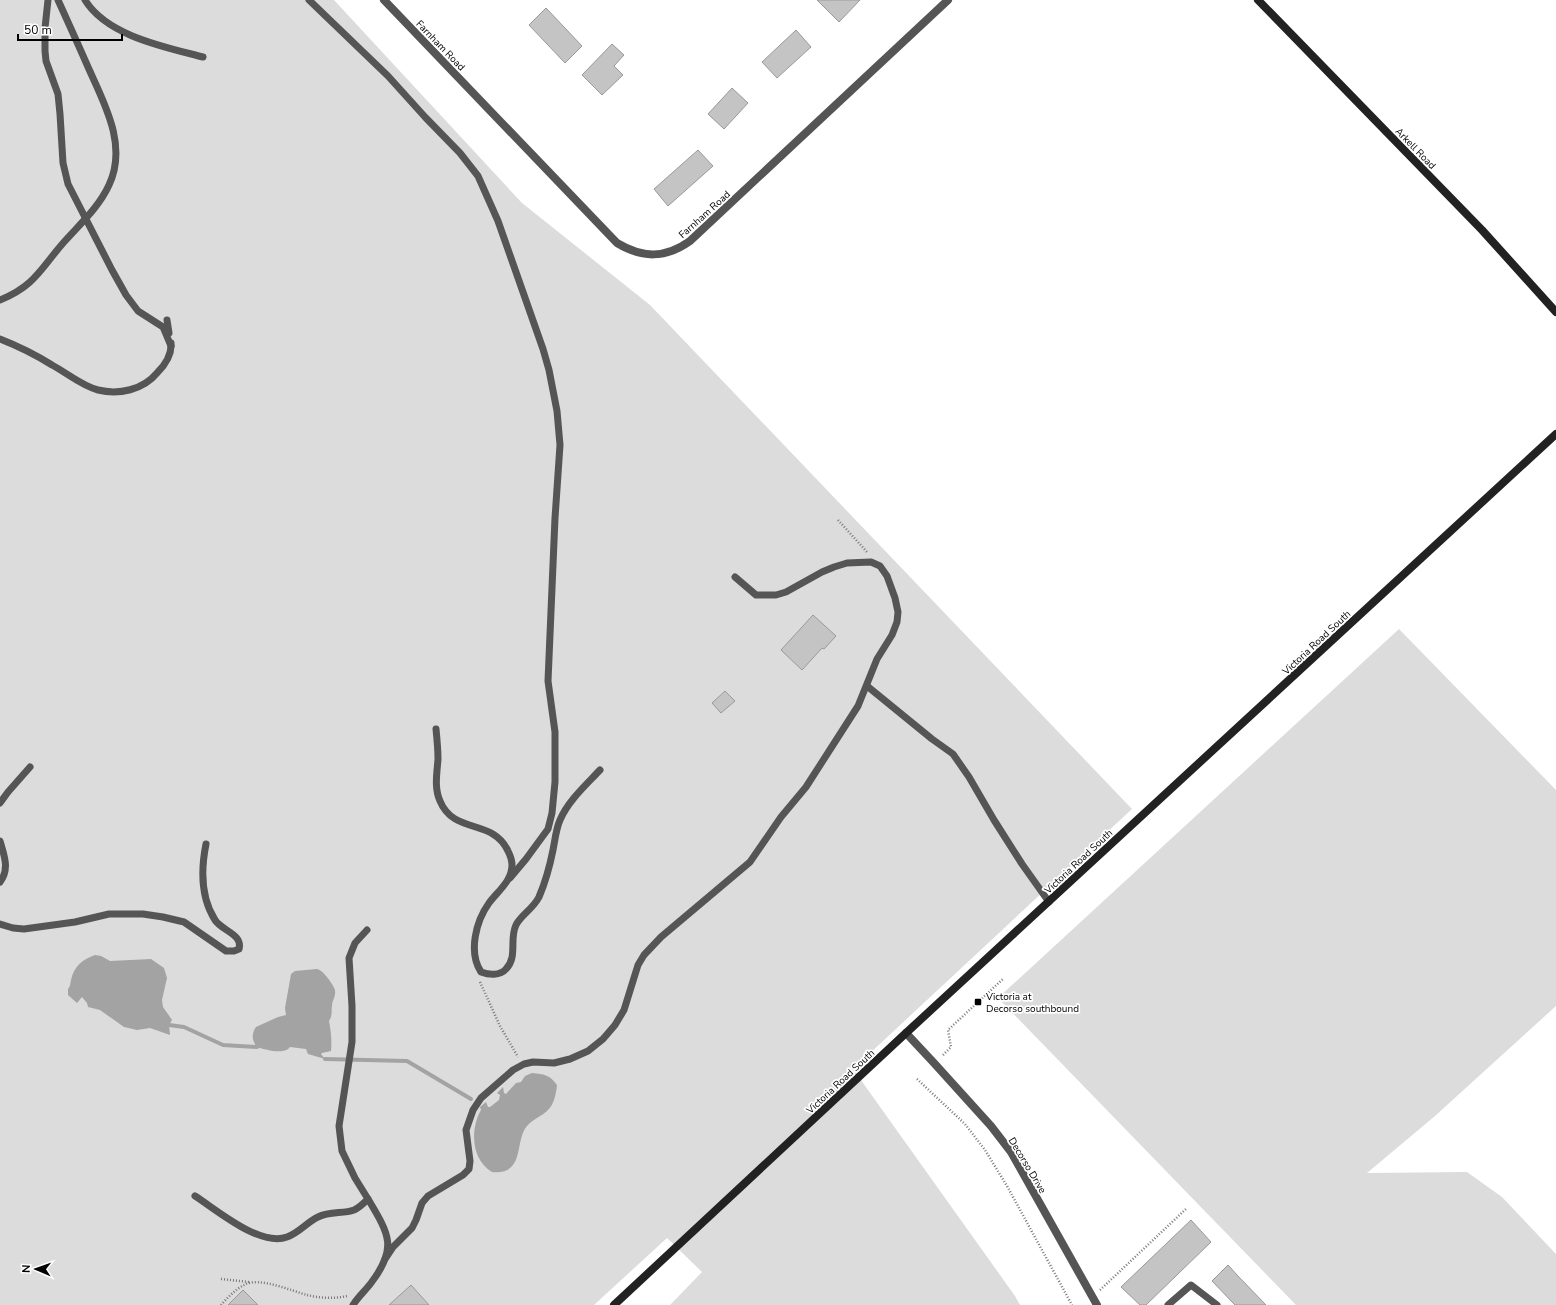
<svg xmlns="http://www.w3.org/2000/svg" width="1556" height="1305" font-family="'Nunito Sans',sans-serif">
  <style>
    .green { fill: #dcdcdc }
    .water { fill: #a3a3a3 }
    .lines { fill: none; stroke-linecap: round; stroke-linejoin: round }
    .stream { stroke: #a3a3a3; stroke-width: 4 }
    .building { fill: #c4c4c4; stroke: #999 }
    .path { stroke: #777; stroke-width: 2.5; stroke-dasharray: 1 2; stroke-linecap: butt }
    .lane { stroke: #555; stroke-width: 7 }
    .street { stroke: #555; stroke-width: 8 }
    .secondary { stroke: #222; stroke-width: 8 }
    .poi-dot { fill: #000; stroke: #fff; stroke-width: 1.5 }
    .labels { text-anchor: middle; stroke-width: 3.5; stroke-linejoin: round; paint-order: stroke }
    .street-label { font-size: 10px; fill: #000; stroke: #fff }
    .poi-label { font-size: 10px; fill: #000; stroke: #fff; text-anchor: start }
  </style>
  <rect width="100%" height="100%" fill="#fff"/>
  <g class="green">
    <path d="M0,0H334L522,203L650,305L1132,809L853,1069L1015,1296L1020,1305H670L702,1272L667,1238L594,1305H0Z"/>
    <path d="M1399,629L1556,790V1006L1435,1116L1367,1173L1467,1172L1502,1197L1556,1254V1305H1296L998,998Z"/>
  </g>
  <g class="water">
    <path d="M95,955L101,956L110,961L151,959L164,968L167,978L162,1000L163,1007L172,1020L169,1025L170,1035L150,1028L137,1030L124,1027L100,1010L88,1007L87,1003L82,997L77,1003L68,995V989C71,985 70,984 71,980C74,966 83,959 95,955Z"/>
    <path d="M317,969C323,970 333,984 335,990C336,997 332,1000 332,1006C331,1013 333,1014 329,1021C331,1032 332,1040 331,1051L322,1053L321,1054L325,1059L308,1054L306,1049L290,1047C285,1055 266,1050 257,1047C252,1041 251,1034 256,1027L278,1017L286,1015L285,1008L291,974L295,971Z"/>
    <path d="M532,1073C544,1074 550,1075 557,1085C556,1094 554,1105 547,1111C542,1116 533,1119 527,1126C514,1141 526,1175 492,1172C471,1160 470,1129 481,1110L480,1107L486,1102L488,1107H490L499,1100L500,1095L497,1093L503,1087L504,1093L506,1094L516,1083L521,1082L525,1076Z"/>
  </g>
  <g class="lines">
    <g class="stream">
      <path d="M169,1025L184,1027L223,1045L257,1047"/>
      <path d="M325,1059L407,1061L471,1099"/>
    </g>
  </g>
  <g class="building">
    <path d="M817,0H860L839,22Z"/>
    <path d="M546,8L582,46L565,63L529,25Z"/>
    <path d="M796,30L811,47L777,78L762,62Z"/>
    <path d="M612,44L624,55L614,66L623,75L602,95L582,75Z"/>
    <path d="M732,88L748,103L724,129L708,114Z"/>
    <path d="M698,150L713,166L668,206L654,189Z"/>
    <path d="M813,615L836,636L824,649L822,648L802,670L781,650Z"/>
    <path d="M725,691L735,701L721,713L712,703Z"/>
    <path d="M1191,1220L1211,1242L1146,1305H1140L1121,1287Z"/>
    <path d="M1228,1265L1238,1276L1266,1305H1235L1212,1281Z"/>
    <path d="M411,1285L429,1305H389Z"/>
    <path d="M243,1290L258,1305H228Z"/>
  </g>
  <g class="lines">
    <g class="path">
      <path d="M838,520L867,552"/>
      <path d="M480,982L500,1026L518,1057"/>
      <path d="M943,1055L951,1047L948,1030L1004,978"/>
      <path d="M917,1079L965,1124L985,1150L1007,1186L1072,1305"/>
      <path d="M221,1279L249,1282"/>
      <path d="M1100,1290L1187,1208"/>
      <path d="M221,1305C227,1298 236,1289 244,1285C258,1276 292,1291 307,1295C319,1298 335,1299 347,1296"/>
    </g>
    <g class="lane">
      <path d="M48,0L45,28V51L46,61L58,94L60,114L63,163L68,184L112,270L126,295L138,311L163,327L171,346"/>
      <path d="M85,0C107,36 165,47 203,57"/>
      <path d="M309,0L388,76L425,117L460,153L478,176L498,221L543,349L549,370L557,411L560,445L555,518L548,681L555,732V782L552,813L548,829L526,859L510,878"/>
      <path d="M0,300C35,286 41,268 64,242C80,224 99,207 109,185C128,145 104,103 88,67C78,44 68,22 58,0"/>
      <path d="M167,320L169,333"/>
      <path d="M0,339C18,346 36,355 52,365C67,373 82,386 98,390C119,395 143,390 157,373C165,365 172,355 171,343"/>
      <path d="M867,686L932,739L953,754L969,777L994,820L1022,864L1049,902"/>
      <path d="M436,729C437,739 438,749 438,759C437,773 434,788 440,801C454,835 493,818 508,851C510,855 512,860 512,865C512,881 498,891 489,903C476,921 468,952 481,972C489,975 500,976 506,969C518,957 509,939 516,925C521,915 533,909 539,897C545,883 550,865 553,850C555,840 556,829 560,820C568,801 586,785 600,770"/>
      <path d="M0,803L8,792L30,767"/>
      <path d="M0,841C4,855 10,869 0,882"/>
      <path d="M0,924L13,928L24,929L75,922L109,914H143L163,917L184,922L226,951H234L239,949C243,934 222,931 215,920C201,898 201,869 206,844"/>
      <path d="M195,1196C217,1210 260,1247 287,1237C299,1233 307,1222 318,1217C330,1211 343,1214 354,1210C359,1208 364,1203 368,1199L355,1178L342,1151L339,1126L352,1042V1006L349,958L355,943L367,930"/>
      <path d="M385,1259L393,1247L412,1228L416,1220L422,1203L428,1196L463,1175L469,1169L470,1161L466,1130L473,1110L481,1098L513,1070L524,1064L533,1062L554,1063L570,1059L588,1051L603,1039L615,1025L624,1010L638,965L644,955L661,937L750,862L781,817L806,787L858,706L877,659L892,635L897,622L898,612L895,598L887,576L880,566L871,562L847,563L834,567L822,572L786,592L776,595H756L735,577"/>
      <path d="M353,1305C358,1297 365,1291 371,1283C398,1248 389,1234 368,1199"/>
      <path d="M1168,1305L1191,1285L1217,1305"/>
    </g>
    <g class="street">
      <path d="M384,0L617,243C642,258 665,259 690,241L948,0"/>
      <path d="M906,1033L934,1063L991,1126L1011,1152L1097,1305"/>
    </g>
    <g class="secondary">
      <path d="M1258,0L1482,230L1556,312"/>
      <path d="M614,1305L906,1033L1556,434"/>
    </g>
  </g>
  <rect class="poi-dot" x="974" y="998" width="8" height="8" rx="2"/>
  <g class="labels">
    <g class="street-label">
      <text transform="translate(441 45) rotate(46)" y="4">Farnham Road</text>
      <text transform="translate(1416 148) rotate(46)" y="4">Arkell Road</text>
      <text transform="translate(704 214) rotate(-42)" y="4">Farnham Road</text>
      <text transform="translate(1316 642) rotate(-43)" y="4">Victoria Road South</text>
      <text transform="translate(1078 861) rotate(-43)" y="4">Victoria Road South</text>
      <text transform="translate(840 1081) rotate(-43)" y="4">Victoria Road South</text>
      <text transform="translate(1028 1165) rotate(59)" y="4">Decorso Drive</text>
    </g>
    <g class="poi-label">
      <text x="986" y="1000">Victoria at<tspan x="986" dy="12">Decorso southbound</tspan></text>
    </g>
  </g>
  <g transform="translate(36 1269) rotate(272)" stroke="#ffffff" stroke-width="3" paint-order="stroke">
  <path d="M0-3L7 15L0 10L-7 15Z" fill="#000000"/>
  <text y="-6" font-size="11" font-weight="bold" text-anchor="middle" fill="#000000">N</text>
  </g>
  <path d="M18 34v6h104v-6" fill="none" stroke="#000000" stroke-width="2"/>
  <text x="24" y="34" font-size="12" fill="#000000" stroke="#ffffff" stroke-width="3" paint-order="stroke">50 m</text>
</svg>
